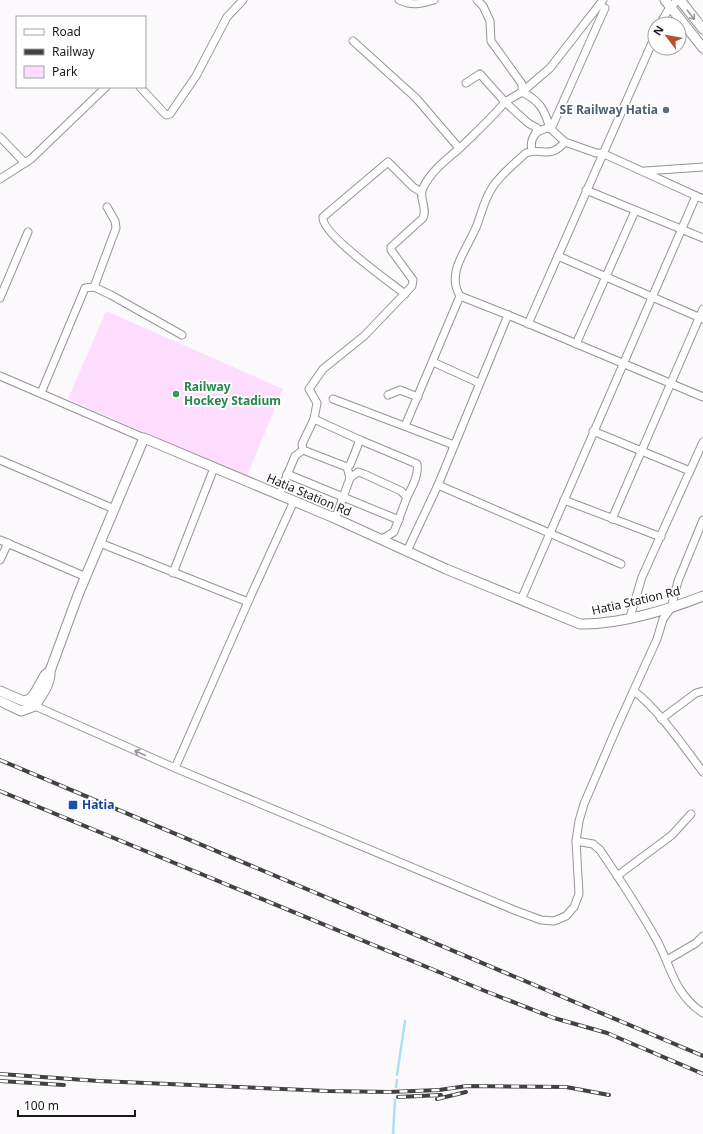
<svg xmlns="http://www.w3.org/2000/svg" width="703" height="1134" font-family="'Noto Sans',sans-serif">
  <style>
    .green { fill: #feddfe }
    .lines { fill: none; stroke-linecap: round; stroke-linejoin: round }
    .stream { stroke: #aae0f8; stroke-width: 2.5 }
    .street-casing { stroke: #979497; stroke-width: 9 }
    .secondary-casing { stroke: #979497; stroke-width: 11 }
    .street { stroke: #fff; stroke-width: 7 }
    .secondary { stroke: #fff; stroke-width: 9 }
    .rail-casing { stroke: #434243; stroke-width: 4 }
    .rail { stroke: #fff; stroke-width: 2.5; stroke-dasharray: 8; stroke-linecap: butt }
    .oneway { stroke: #989898 }
    .service-dot { fill: #5c6f8a; stroke: #fff; stroke-width: 1.5 }
    .leisure-dot { fill: #2e9e5b; stroke: #fff; stroke-width: 1.5 }
    .transit-dot { fill: #1a4fb4; stroke: #fff; stroke-width: 1.5 }
    .labels { text-anchor: middle; stroke-width: 3.5; stroke-linejoin: round; paint-order: stroke }
    .service-label { font-size: 12px; font-weight: bold; fill: #4e5e75; stroke: #fff; text-anchor: end }
    .leisure-label { font-size: 12px; font-weight: bold; fill: #27864d; stroke: #fff; text-anchor: start }
    .street-label { font-size: 12px; fill: #1a191a; stroke: #fff }
    .transit-label { font-size: 12px; font-weight: bold; fill: #164399; stroke: #fff; text-anchor: start }
  </style>
  <rect width="100%" height="100%" fill="#fbf9fb"/>
  <path class="green" d="M106,311L283,389L246,478L68,399Z"/>
  <g class="lines">
    <g class="stream">
      <path d="M397,1075L405,1021"/>
      <path d="M396,1087L397,1080"/>
      <path d="M393,1134L395,1100"/>
    </g>
    <defs>
      <g id="street">
        <path d="M399,0C412,6 421,4 434,0"/>
        <path d="M477,0L483,6L490,21L491,41L522,84V92L505,102L528,123L537,128L536,132"/>
        <path d="M605,8L551,129L565,142L596,153H602L703,199"/>
        <path d="M660,24L670,7L678,0"/>
        <path d="M353,41L416,98L459,148"/>
        <path d="M140,87L166,115L170,114L196,76L227,17L243,0"/>
        <path d="M0,137L25,163"/>
        <path d="M532,151C529,137 537,129 550,128C544,109 540,101 522,92L550,68L603,0"/>
        <path d="M645,171L703,167"/>
        <path d="M0,179L31,159L106,87"/>
        <path d="M586,190L703,238"/>
        <path d="M558,256L703,319"/>
        <path d="M94,287L116,228L115,221L107,207"/>
        <path d="M405,294C391,283 320,233 323,217L388,162L413,187L421,192"/>
        <path d="M0,298L28,232"/>
        <path d="M508,315L460,296C445,272 469,247 477,225C482,212 484,200 492,188C499,176 515,163 526,153C543,147 549,160 565,142"/>
        <path d="M528,324L655,36"/>
        <path d="M576,344L635,211"/>
        <path d="M433,362L479,383"/>
        <path d="M0,376L144,438"/>
        <path d="M41,393L85,288L94,287L111,295L182,335"/>
        <path d="M388,395L400,390L418,397"/>
        <path d="M333,399L454,445"/>
        <path d="M314,419L317,403L309,389L323,369L364,336L412,286L413,280L391,250V247L423,218C428,208 418,198 423,188C431,171 446,160 460,148C475,133 492,118 505,102L480,74L466,83"/>
        <path d="M405,426L460,296"/>
        <path d="M593,431L690,471"/>
        <path d="M360,440L417,464C419,475 412,487 407,497"/>
        <path d="M303,450L302,444L314,419L360,440L350,465L347,467"/>
        <path d="M0,460L114,509"/>
        <path d="M287,474L399,520"/>
        <path d="M350,478L358,472L364,474L401,491L407,497L394,532L382,539"/>
        <path d="M438,485L621,564"/>
        <path d="M279,495L295,456L303,450L347,467L350,478L337,514L332,517"/>
        <path d="M564,500L661,537"/>
        <path d="M612,519L703,309"/>
        <path d="M0,540L86,577"/>
        <path d="M100,543L248,602"/>
        <path d="M407,551L438,485L508,315L703,397"/>
        <path d="M0,560L8,543"/>
        <path d="M173,573L214,468"/>
        <path d="M521,600L696,196"/>
        <path d="M630,617L642,577L703,442"/>
        <path d="M634,691C658,709 684,747 703,772"/>
        <path d="M35,706L175,768L514,910L541,920L554,921L566,916L574,907L579,894L576,841L579,821L584,804L617,727L657,639L663,619L671,608L678,581L703,520"/>
        <path d="M661,719L696,693L703,691"/>
        <path d="M175,768L248,602L294,501"/>
        <path d="M576,841L593,844L600,850C619,878 638,907 655,937C672,966 672,992 703,1013"/>
        <path d="M617,876L672,835L691,814"/>
        <path d="M667,960L696,943L703,936"/>
      </g>
      <g id="secondary">
        <path d="M665,0L703,48"/>
        <path d="M680,0L703,29"/>
        <path d="M0,691L23,701L30,699L35,693L45,675L49,672"/>
        <path d="M0,701L21,711L35,706C41,696 51,684 50,671L78,595L144,438L332,517L446,569L580,624C617,625 668,610 703,596"/>
      </g>
    </defs>
    <use href="#street" class="street-casing"/>
    <use href="#secondary" class="secondary-casing"/>
    <use href="#street" class="street"/>
    <use href="#secondary" class="secondary"/>
    <defs>
      <g id="rail">
        <path d="M0,760L703,1056"/>
        <path d="M0,791L485,991L554,1018L607,1033L703,1074"/>
        <path d="M0,1074L99,1081L328,1091L389,1092L439,1090L467,1086L566,1087L609,1095"/>
        <path d="M0,1081L64,1085"/>
        <path d="M398,1097L441,1095"/>
        <path d="M437,1099L466,1092"/>
      </g>
    </defs>
    <use href="#rail" class="rail-casing"/>
    <use href="#rail" class="rail"/>
  </g>
  <defs><path id="oneway-shaft" d="M-6 0H5M1.5-3L5.5 0L1.5 3" fill="none" stroke-width="1.6" stroke-linecap="round" stroke-linejoin="round"/></defs>
  <g class="oneway">
    <use href="#oneway-shaft" transform="translate(691 15) rotate(51)"/>
    <use href="#oneway-shaft" transform="translate(140 753) rotate(-156)"/>
  </g>
  <circle class="service-dot" cx="666" cy="110" r="4"/>
  <circle class="leisure-dot" cx="176" cy="394" r="4"/>
  <rect class="transit-dot" x="68" y="800" width="10" height="10" rx="2"/>
  <g class="labels">
    <g class="service-label">
      <text x="658" y="114">SE Railway Hatia</text>
    </g>
    <g class="leisure-label">
      <text x="184" y="391">Railway<tspan x="184" dy="14">Hockey Stadium</tspan></text>
    </g>
    <g class="street-label">
      <text transform="translate(309 495) rotate(23)" y="4">Hatia Station Rd</text>
      <text transform="translate(636 601) rotate(-13)" y="4">Hatia Station Rd</text>
    </g>
    <g class="transit-label">
      <text x="82" y="809">Hatia</text>
    </g>
  </g>
  <rect x="16" y="16" width="130" height="72" fill="#ffffff" stroke="#a3a3a3"/>
  <rect x="24" y="29" width="20" height="6" fill="#ffffff" stroke="#a3a3a3"/>
  <text x="52" y="36" font-size="12" fill="#1a191a">Road</text>
  <rect x="24" y="49" width="20" height="6" fill="#434243" stroke="#a3a3a3"/>
  <text x="52" y="56" font-size="12" fill="#1a191a">Railway</text>
  <rect x="24" y="66" width="20" height="12" fill="#feddfe" stroke="#a3a3a3"/>
  <text x="52" y="76" font-size="12" fill="#1a191a">Park</text>
  <g transform="translate(667 36) rotate(302)"><circle r="19" fill="#ffffff" stroke="#a3a3a3"/>
  <path d="M0-3L7 15L0 10L-7 15Z" fill="#b8502a"/>
  <text y="-6" font-size="11" font-weight="bold" text-anchor="middle" fill="#1a191a">N</text>
  </g>
  <path d="M18 1110v6h117v-6" fill="none" stroke="#1a191a" stroke-width="2"/>
  <text x="24" y="1110" font-size="12" fill="#1a191a" stroke="#ffffff" stroke-width="3" paint-order="stroke">100 m</text>
</svg>
